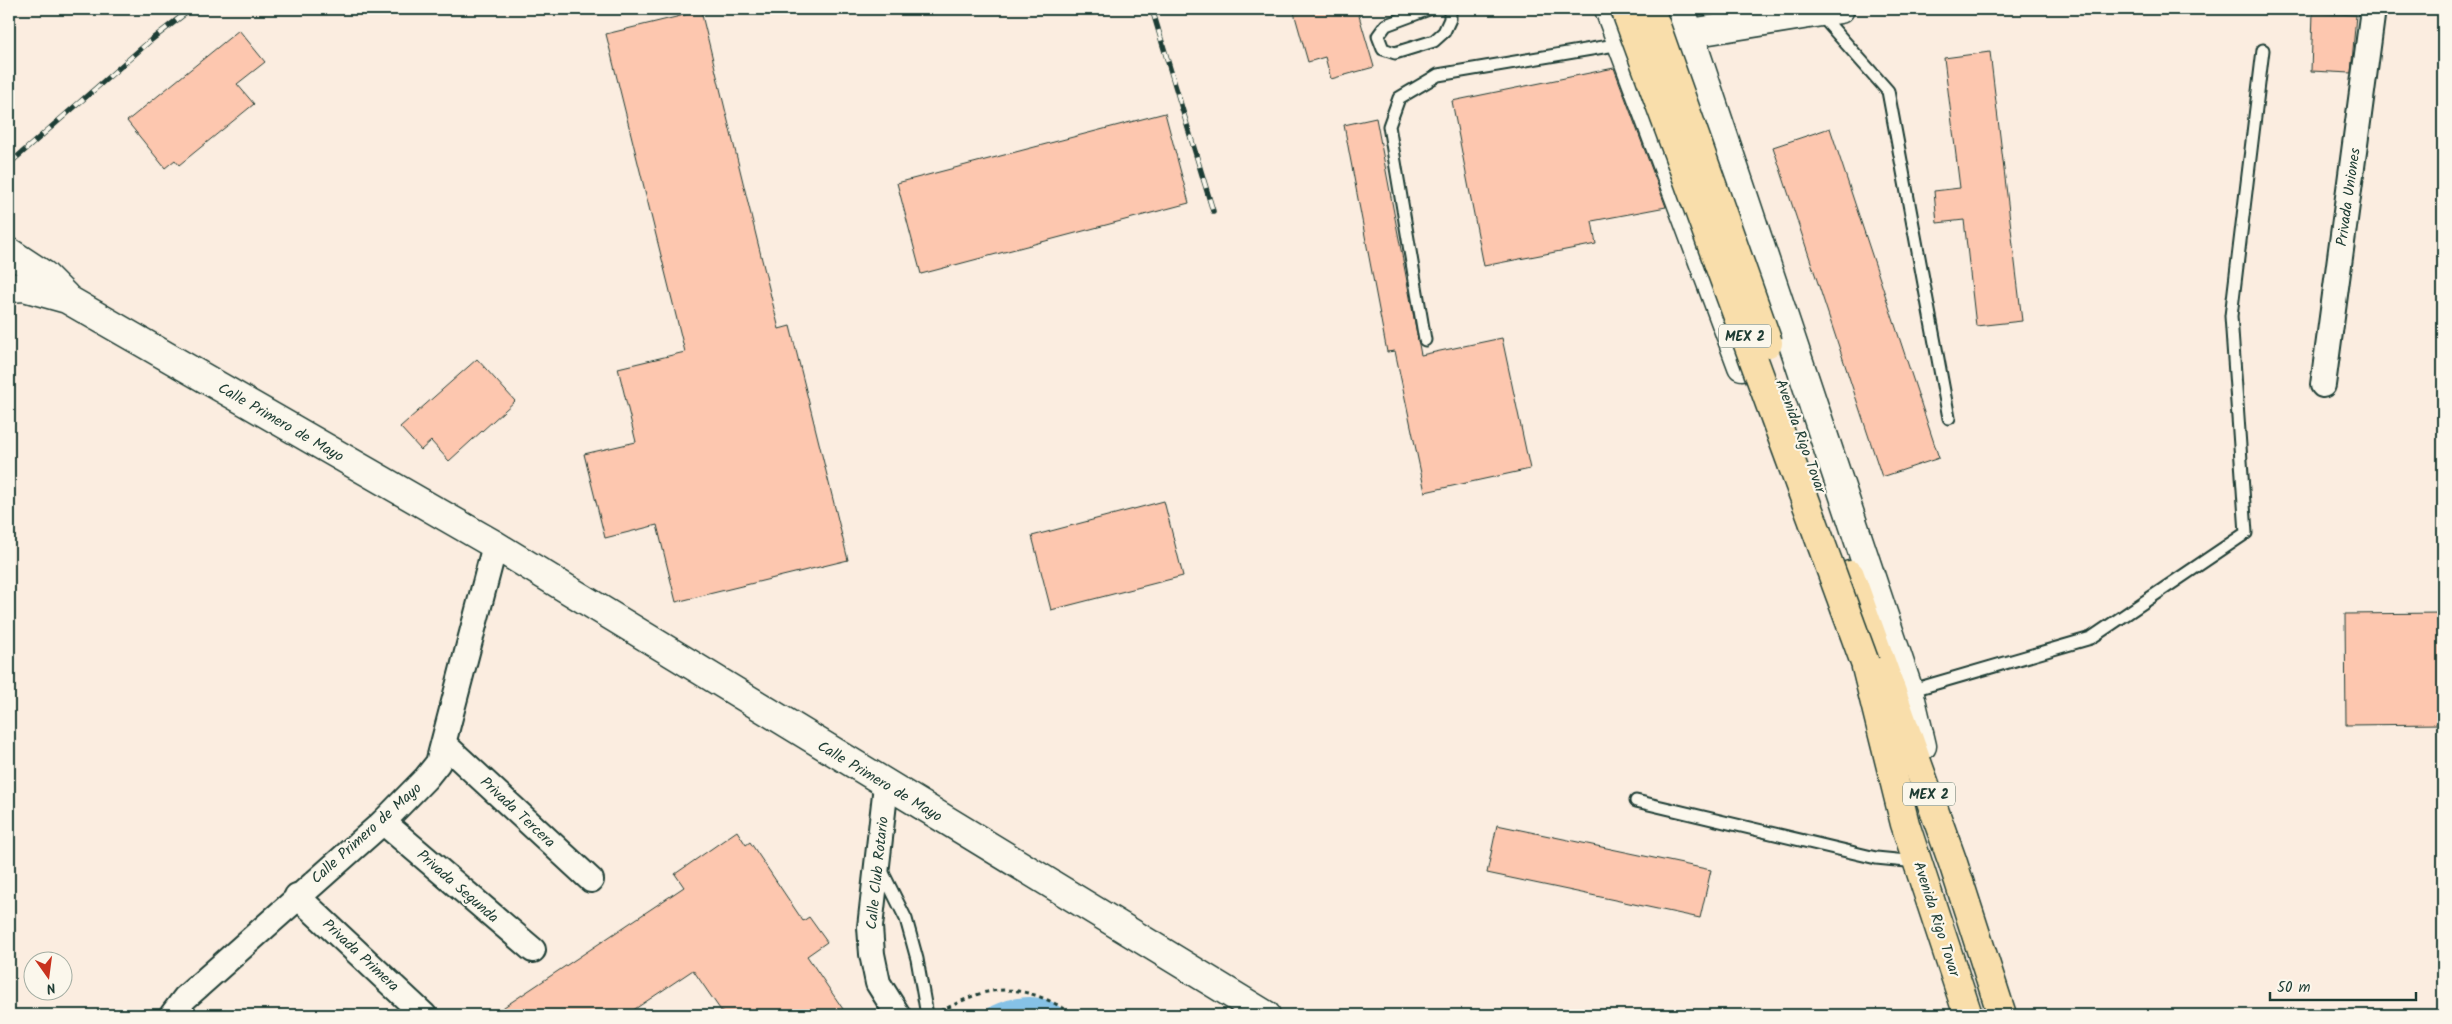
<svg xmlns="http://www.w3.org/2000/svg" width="2452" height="1024" font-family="Kalam,sans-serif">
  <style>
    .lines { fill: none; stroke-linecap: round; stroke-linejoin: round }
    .canal { stroke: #86c2e6; stroke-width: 20 }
    .building { fill: #fdc7af; stroke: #1f3d34 }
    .lane-casing { stroke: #1f3d34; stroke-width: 15 }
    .street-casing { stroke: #1f3d34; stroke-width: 28 }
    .secondary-casing { stroke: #1f3d34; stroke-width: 31 }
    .highway-casing { stroke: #1f3d34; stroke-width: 31 }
    .path { stroke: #1f3d34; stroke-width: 3; stroke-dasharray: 4 4; stroke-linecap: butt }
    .lane { stroke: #fbf7ec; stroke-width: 11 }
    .street { stroke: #fbf7ec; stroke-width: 24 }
    .secondary { stroke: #fbf7ec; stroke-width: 28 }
    .highway { stroke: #f9deab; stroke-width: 28 }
    .rail-casing { stroke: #1f3d34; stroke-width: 5.5 }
    .rail { stroke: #fbf7ec; stroke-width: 4; stroke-dasharray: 11; stroke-linecap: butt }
    .highway-bridge-casing { stroke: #1f3d34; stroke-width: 31; stroke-linecap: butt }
    .highway-bridge { stroke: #f9deab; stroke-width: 28 }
    .labels { text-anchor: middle; stroke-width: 4.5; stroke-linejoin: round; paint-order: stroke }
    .shield { fill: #fbf7ec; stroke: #61756b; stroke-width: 1 }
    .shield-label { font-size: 14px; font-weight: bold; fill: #1f3d34 }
    .street-label { font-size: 15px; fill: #1f3d34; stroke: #fbf7ec }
  </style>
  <rect width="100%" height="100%" fill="#fbede0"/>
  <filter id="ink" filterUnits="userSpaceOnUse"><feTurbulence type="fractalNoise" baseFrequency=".02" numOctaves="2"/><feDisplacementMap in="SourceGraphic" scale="10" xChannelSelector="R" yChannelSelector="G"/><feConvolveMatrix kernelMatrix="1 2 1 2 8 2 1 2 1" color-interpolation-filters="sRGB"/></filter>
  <g filter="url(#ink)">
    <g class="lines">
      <path class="canal" d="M996,1015C1012,1007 1040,1002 1054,1015"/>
    </g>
    <g class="building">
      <path d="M1293,9H1357L1374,67L1331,79L1325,57L1308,62Z"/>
      <path d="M701,11L779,329L790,326L848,560L676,602L657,525L605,538L584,454L636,442L618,368L685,352L606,34Z"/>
      <path d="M2313,13L2356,15L2351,73L2311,71Z"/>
      <path d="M239,30L265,62L237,84L254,104L179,165L175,160L165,168L127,121Z"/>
      <path d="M1990,52L2022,321L1976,326L1964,220L1937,223L1934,191L1960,188L1944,58Z"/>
      <path d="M1614,68L1666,207L1592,221L1596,244L1484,266L1452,101Z"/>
      <path d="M1165,113L1189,203L921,274L897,183Z"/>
      <path d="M1376,118L1421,355L1502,338L1530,469L1425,492L1395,351L1387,352L1344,125Z"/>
      <path d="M1830,128L1939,458L1882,477L1773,147Z"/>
      <path d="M477,359L515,401L449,461L431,441L421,450L400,427Z"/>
      <path d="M1164,501L1183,576L1051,610L1032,536Z"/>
      <path d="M2443,613V724L2346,725L2345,614Z"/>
      <path d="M1497,825L1711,870L1700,918L1487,873Z"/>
      <path d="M737,831L746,845L750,842L803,921L809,917L827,942L807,956L847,1015H724L693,970L626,1015H492L684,887L675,874Z"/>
    </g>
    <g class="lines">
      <defs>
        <g id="lane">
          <path d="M1429,9L1386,25L1378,36L1383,49L1395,53L1434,41L1444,32L1450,19V9"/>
          <path d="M1820,14L1888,91L1949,418"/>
          <path d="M1425,340L1389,126L1399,98L1438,75L1621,44"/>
          <path d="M1909,691L2091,638L2246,533L2231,316L2263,50"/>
          <path d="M1636,801L1876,858L1917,862"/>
          <path d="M881,869L906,919L917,959L927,1015"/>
        </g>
        <g id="street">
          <path d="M2323,385L2373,9"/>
          <path d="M444,744L591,880"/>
          <path d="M886,785L870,927L872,954L878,983L898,1015"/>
          <path d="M383,822L533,950"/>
          <path d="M297,896L424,1015"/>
          <path d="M172,1015L185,998L383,822L426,778L438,763L495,545"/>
        </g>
        <g id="secondary">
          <path d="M1609,9L1742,366"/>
          <path d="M1681,9L1909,691L1922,746"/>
          <path d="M1672,36L1840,9"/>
          <path d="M9,252L44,275L65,296"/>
          <path d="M9,288L24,287L67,299L495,545L1266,1015"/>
        </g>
        <g id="highway">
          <path d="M1850,575L1953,863L2002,1015"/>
          <path d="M1866,667L1905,824L1968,1015"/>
        </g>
      </defs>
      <use href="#lane" class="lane-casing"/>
      <use href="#street" class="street-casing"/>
      <use href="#secondary" class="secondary-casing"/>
      <use href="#highway" class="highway-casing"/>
      <path class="path" d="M940,1011C955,1005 971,995 987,992C1019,985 1049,998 1074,1015"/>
      <use href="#lane" class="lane"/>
      <use href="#street" class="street"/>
      <use href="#secondary" class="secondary"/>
      <use href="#highway" class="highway"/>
      <defs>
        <g id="rail">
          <path d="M1152,9L1213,211"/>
          <path d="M9,164L151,40L191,9"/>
        </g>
      </defs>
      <use href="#rail" class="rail-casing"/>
      <use href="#rail" class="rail"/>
      <defs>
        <g id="highway-bridge">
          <path d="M1625,9L1865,663"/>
          <path d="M1650,9L1768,343"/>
        </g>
      </defs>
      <use href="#highway-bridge" class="highway-bridge-casing"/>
      <use href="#highway-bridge" class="highway-bridge"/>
    </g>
  </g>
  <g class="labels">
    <g class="shield">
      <rect x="1719" y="324.5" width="52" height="23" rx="4"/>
      <rect x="1903" y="782.5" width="52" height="23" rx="4"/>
    </g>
    <g class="shield-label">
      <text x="1745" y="341">MEX 2</text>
      <text x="1929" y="799">MEX 2</text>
    </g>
    <g class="street-label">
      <text transform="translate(2348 197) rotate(-82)" y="5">Privada Uniones</text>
      <text transform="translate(281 422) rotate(30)" y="5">Calle Primero de Mayo</text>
      <text transform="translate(1801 436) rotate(70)" y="5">Avenida Rigo Tovar</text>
      <text transform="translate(880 781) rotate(31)" y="5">Calle Primero de Mayo</text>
      <text transform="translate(518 812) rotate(43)" y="5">Privada Tercera</text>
      <text transform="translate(366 833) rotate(-42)" y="5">Calle Primero de Mayo</text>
      <text transform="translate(877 873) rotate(-84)" y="5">Calle Club Rotario</text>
      <text transform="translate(458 886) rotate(41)" y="5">Privada Segunda</text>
      <text transform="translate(1937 919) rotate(72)" y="5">Avenida Rigo Tovar</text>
      <text transform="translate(361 955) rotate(43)" y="5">Privada Primera</text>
    </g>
  </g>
  <rect width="2452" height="1024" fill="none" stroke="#fbf7ec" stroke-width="30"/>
  <rect x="15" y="15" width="2422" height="994" fill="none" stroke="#1f3d34" stroke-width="2" filter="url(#ink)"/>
  <g transform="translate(48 976) rotate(166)"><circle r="24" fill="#fbf7ec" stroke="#a3ada2"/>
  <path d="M0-4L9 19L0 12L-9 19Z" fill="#c8321e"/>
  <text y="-8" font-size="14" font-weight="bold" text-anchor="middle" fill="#1f3d34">N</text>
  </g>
  <path d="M2270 992v8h146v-8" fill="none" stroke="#1f3d34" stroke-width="2.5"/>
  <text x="2277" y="992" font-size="15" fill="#1f3d34" stroke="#fbf7ec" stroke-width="4" paint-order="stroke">50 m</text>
</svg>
